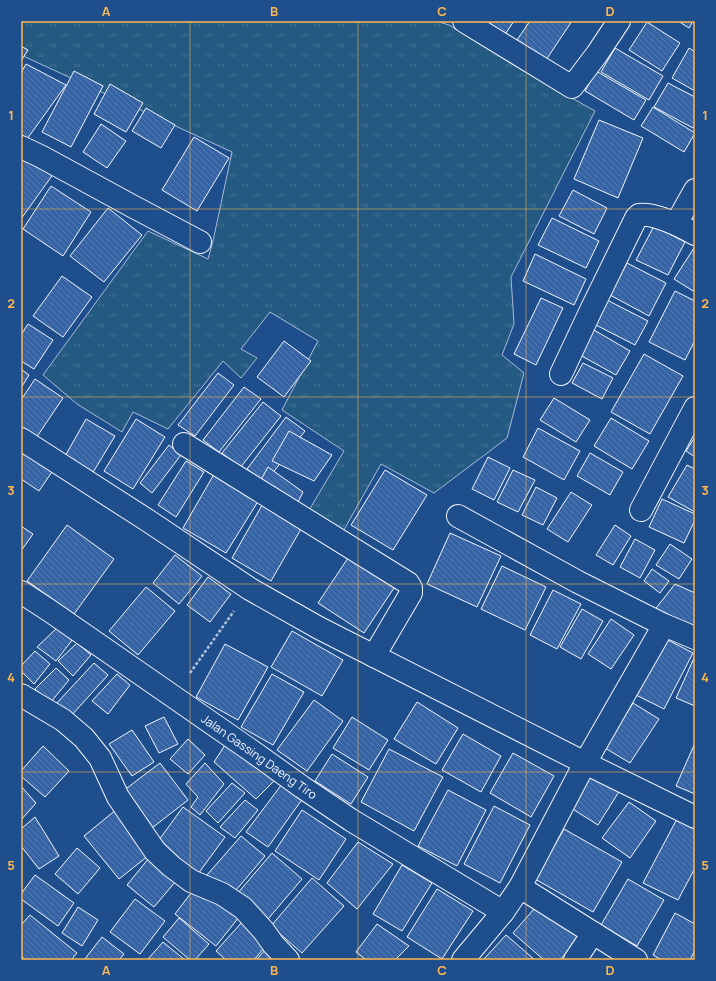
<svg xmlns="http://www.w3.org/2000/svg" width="716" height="981" font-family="Manrope,sans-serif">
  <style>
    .grass { fill: url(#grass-tufts); stroke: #a8bbd7 }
    .building { fill: url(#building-back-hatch); stroke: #f2f6ff }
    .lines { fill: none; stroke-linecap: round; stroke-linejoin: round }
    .street-casing { stroke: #f2f6ff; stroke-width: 24 }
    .path { stroke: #b3c4dc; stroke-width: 2.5; stroke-dasharray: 3 2; stroke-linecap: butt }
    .street { stroke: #1f4e8c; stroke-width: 22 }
    .grid { fill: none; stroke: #ffb74d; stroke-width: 1; stroke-opacity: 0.55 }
    .labels { text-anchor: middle; stroke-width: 3; stroke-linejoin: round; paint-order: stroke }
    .street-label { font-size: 12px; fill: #f2f6ff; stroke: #1f4e8c }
    .neatline { fill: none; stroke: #ffb74d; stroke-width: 1.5 }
    .grid-label { font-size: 13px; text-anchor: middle; font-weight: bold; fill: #ffb74d }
  </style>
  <defs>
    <pattern id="grass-tufts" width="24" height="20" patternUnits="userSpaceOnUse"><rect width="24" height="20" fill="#245a82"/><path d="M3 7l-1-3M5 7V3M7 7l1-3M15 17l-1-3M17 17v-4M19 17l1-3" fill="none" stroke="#447295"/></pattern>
    <pattern id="building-back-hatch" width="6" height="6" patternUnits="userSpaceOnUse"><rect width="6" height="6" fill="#3563a3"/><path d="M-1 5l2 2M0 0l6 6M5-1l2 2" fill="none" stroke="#537ab1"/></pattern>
  </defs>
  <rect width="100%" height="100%" fill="#1f4e8c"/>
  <path class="grass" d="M21,21H436L449,25L522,70L595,111L511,277L514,324L502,355L524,373L507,438L434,493L381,464L341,535L308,512L344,451L282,410L318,341L270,312L241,349L257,358L241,378L223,361L168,429L133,412L122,432L77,404L43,375L148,231L208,259L213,241L232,152L21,55Z"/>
  <g class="building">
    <path d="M474,21H514L502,39Z"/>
    <path d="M530,21H572L546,60L517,40Z"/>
    <path d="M678,21H693L689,28Z"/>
    <path d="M647,22L680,43L662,71L629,50Z"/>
    <path d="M21,46L28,50L21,61Z"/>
    <path d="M615,48L663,76L649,100L601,72Z"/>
    <path d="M689,48L695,52V91L672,78Z"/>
    <path d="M26,64L66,85L27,139L21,134V73Z"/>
    <path d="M74,71L103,86L71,147L42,132Z"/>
    <path d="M596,71L646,100L634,120L585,91Z"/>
    <path d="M668,83L695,97V125L693,128L654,107Z"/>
    <path d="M110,84L143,103L126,132L94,114Z"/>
    <path d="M653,107L695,133L684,152L641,126Z"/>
    <path d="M146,108L175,125L161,148L132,131Z"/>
    <path d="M599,120L643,138L618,198L574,179Z"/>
    <path d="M101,124L126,141L107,168L83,152Z"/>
    <path d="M194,137L229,158L197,211L162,190Z"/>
    <path d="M21,149L54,173L21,219Z"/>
    <path d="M51,186L91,212L63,256L23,229Z"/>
    <path d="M573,190L607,208L594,234L559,216Z"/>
    <path d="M108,208L142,235L104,282L70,256Z"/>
    <path d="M552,218L599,241L586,268L538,245Z"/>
    <path d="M654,226L685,242L668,275L636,260Z"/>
    <path d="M694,248L695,289L693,291L674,279Z"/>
    <path d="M535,254L586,279L574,305L523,281Z"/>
    <path d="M627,263L666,283L649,316L610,295Z"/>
    <path d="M62,276L92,297L63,337L33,316Z"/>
    <path d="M675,291L695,301V340L685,360L649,342Z"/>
    <path d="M541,298L563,308L536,365L514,354Z"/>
    <path d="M605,299L648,321L635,345L592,323Z"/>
    <path d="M28,324L53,340L34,369L21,361V335Z"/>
    <path d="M594,330L630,351L616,375L580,355Z"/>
    <path d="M284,341L311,361L284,397L257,377Z"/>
    <path d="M644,354L683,376L650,434L611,412Z"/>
    <path d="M583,363L613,378L602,399L572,383Z"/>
    <path d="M21,369L29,375L21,388Z"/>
    <path d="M218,373L234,385L195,436L178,425Z"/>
    <path d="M35,379L63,398L36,438L21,428V400Z"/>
    <path d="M244,387L261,399L219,452L203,440Z"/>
    <path d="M554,398L590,420L576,442L540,420Z"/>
    <path d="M263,402L281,416L240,468L222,453Z"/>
    <path d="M286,417L305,431L265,483L247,469Z"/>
    <path d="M611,418L649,441L632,469L594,446Z"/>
    <path d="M86,419L115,436L92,474L64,458Z"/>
    <path d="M136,419L165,437L133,489L104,471Z"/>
    <path d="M538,428L580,451L564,480L523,457Z"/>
    <path d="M289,431L332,455L314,481L272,461Z"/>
    <path d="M695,437V457L686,451Z"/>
    <path d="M169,445L181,455L152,493L140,483Z"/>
    <path d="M27,446L56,466L39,491L21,479V455Z"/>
    <path d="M590,453L623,472L610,495L577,476Z"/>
    <path d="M488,457L510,468L494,500L472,489Z"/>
    <path d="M186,461L204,472L176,517L158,505Z"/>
    <path d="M687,465L695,469V512L668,497Z"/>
    <path d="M268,467L303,492L288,522L252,496Z"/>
    <path d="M217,469L262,495L226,553L183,528Z"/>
    <path d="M385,470L427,495L393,550L351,525Z"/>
    <path d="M513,470L535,480L518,512L497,502Z"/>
    <path d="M536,487L557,498L543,525L522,515Z"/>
    <path d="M571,492L592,505L568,542L547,529Z"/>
    <path d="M662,499L695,514V520L684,543L649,527Z"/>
    <path d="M265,500L305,522L271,581L232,558Z"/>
    <path d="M67,525L114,559L74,614L27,581Z"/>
    <path d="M615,525L631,536L613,565L596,555Z"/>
    <path d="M21,526L33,534L21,551Z"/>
    <path d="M450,533L501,556L477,607L427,584Z"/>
    <path d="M635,539L655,550L640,578L620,567Z"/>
    <path d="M670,544L692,559L679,579L656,565Z"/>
    <path d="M352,552L398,582L364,633L318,603Z"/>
    <path d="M175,555L202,576L179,604L153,583Z"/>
    <path d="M502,566L546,587L525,630L481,609Z"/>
    <path d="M652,569L669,581L660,593L644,581Z"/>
    <path d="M208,577L231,594L210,622L187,605Z"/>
    <path d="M675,584L695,593V629L653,612Z"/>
    <path d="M146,587L175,611L138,655L109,631Z"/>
    <path d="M553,590L581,604L557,649L530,635Z"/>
    <path d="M582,609L603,621L581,659L560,647Z"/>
    <path d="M611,619L634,635L611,669L588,654Z"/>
    <path d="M58,627L73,639L56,661L37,647Z"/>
    <path d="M292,631L343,660L322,696L271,667Z"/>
    <path d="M662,637L693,653L664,709L632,693Z"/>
    <path d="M77,643L91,655L73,676L58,661Z"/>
    <path d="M225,644L268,667L238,720L196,697Z"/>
    <path d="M35,651L50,664L34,684L21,671V666Z"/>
    <path d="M694,658H695V706L676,698Z"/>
    <path d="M94,663L108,675L70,717L56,704Z"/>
    <path d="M56,668L69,680L50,703L35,689Z"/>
    <path d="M117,674L130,685L108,714L92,701Z"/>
    <path d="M272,674L304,692L273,745L241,727Z"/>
    <path d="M314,700L343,721L307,771L277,750Z"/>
    <path d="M417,702L458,728L436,764L394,739Z"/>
    <path d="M633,703L659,719L630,763L605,748Z"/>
    <path d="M164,717L178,744L159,753L145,726Z"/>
    <path d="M352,717L388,740L369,770L333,748Z"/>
    <path d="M132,730L154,762L132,776L109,744Z"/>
    <path d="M463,734L501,756L481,792L442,770Z"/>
    <path d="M188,739L205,755L188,774L170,759Z"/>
    <path d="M227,742L275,780L256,799L214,762Z"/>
    <path d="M695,743V794L676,786Z"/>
    <path d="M43,746L69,771L45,797L21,776V771Z"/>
    <path d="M389,749L443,777L414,831L361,802Z"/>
    <path d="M513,753L554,776L531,817L490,793Z"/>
    <path d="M332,754L368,777L351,804L315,781Z"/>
    <path d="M160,763L188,800L152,828L123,791Z"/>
    <path d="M205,763L224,784L200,815L191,807L198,797L186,784Z"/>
    <path d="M592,773L620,790L598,825L571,808Z"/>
    <path d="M285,780L306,794L268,847L246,832Z"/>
    <path d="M232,783L245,793L218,823L206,811Z"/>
    <path d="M21,786L36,803L21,820Z"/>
    <path d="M448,790L486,810L457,866L418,846Z"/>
    <path d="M245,800L258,810L235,838L220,827Z"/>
    <path d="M629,802L656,821L630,858L602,838Z"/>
    <path d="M494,806L530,825L500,883L464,864Z"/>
    <path d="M183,807L225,837L198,874L156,844Z"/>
    <path d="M117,809L153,852L119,879L84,836Z"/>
    <path d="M302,810L346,839L319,880L275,851Z"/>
    <path d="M679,815L695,823V868L678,900L643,883Z"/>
    <path d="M35,817L59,856L39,869L21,846V829Z"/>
    <path d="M564,829L622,862L593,912L535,879Z"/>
    <path d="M241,836L265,856L231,896L207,875Z"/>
    <path d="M358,842L393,864L357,909L327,883Z"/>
    <path d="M77,848L100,868L78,894L55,874Z"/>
    <path d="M272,853L302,879L268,919L237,894Z"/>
    <path d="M149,858L176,881L154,907L127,885Z"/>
    <path d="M402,865L432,883L402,931L373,914Z"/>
    <path d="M35,875L74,903L58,926L21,899V894Z"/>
    <path d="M312,878L344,906L302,953L271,926Z"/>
    <path d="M628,879L664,900L637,946L601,925Z"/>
    <path d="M197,885L239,917L216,946L175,914Z"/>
    <path d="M437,889L473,911L442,959L407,937Z"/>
    <path d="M135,899L165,921L140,954L110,932Z"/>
    <path d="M541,901L581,935L560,960H544L513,933Z"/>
    <path d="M78,907L98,920L82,946L62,933Z"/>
    <path d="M675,913L695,924V950L690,960H662L653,955Z"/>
    <path d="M30,915L77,953L71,960H26L21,956V925Z"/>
    <path d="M179,918L209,944L195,960H190L163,937Z"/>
    <path d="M243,921L268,943L254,960H226L216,951Z"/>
    <path d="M377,924L409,946L395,960H366L356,952Z"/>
    <path d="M506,935L535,960H483Z"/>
    <path d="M102,937L124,954L119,960H84Z"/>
    <path d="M163,942L185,960H149L148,959Z"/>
    <path d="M266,949L279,960H256Z"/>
  </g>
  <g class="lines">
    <defs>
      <g id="street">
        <path d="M464,21L572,87L597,54L619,21"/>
        <path d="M21,147L42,157L132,206L200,242"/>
        <path d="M676,224L695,190"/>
        <path d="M561,374L591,310L636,218L639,215C655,213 681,226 695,234"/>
        <path d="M21,439L150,522L250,589L319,628L585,763L695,817"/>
        <path d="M184,444L408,583L411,588V593L374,656"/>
        <path d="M641,510L695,408"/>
        <path d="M458,516L578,582L664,625"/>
        <path d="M21,592L50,611L256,754L302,787L351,820L503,912"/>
        <path d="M21,695L63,720L84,738L100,758L118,797L155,851L171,866L191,881L222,894L243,908L263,930L273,944L288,960"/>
        <path d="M520,887L636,960"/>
        <path d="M463,960L503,912L520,887L585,763L664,625L695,638"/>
        <path d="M575,960L593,933"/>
      </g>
    </defs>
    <use href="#street" class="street-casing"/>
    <path class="path" d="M190,673L234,611"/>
    <use href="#street" class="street"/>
  </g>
  <path class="grid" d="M190,21V960M358,21V960M526,21V960M21,209H695M21,397H695M21,584H695M21,772H695"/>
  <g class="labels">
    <g class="street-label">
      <text transform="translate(259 757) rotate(35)" y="4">Jalan Gassing Daeng Tiro</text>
    </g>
  </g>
  <rect width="716" height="981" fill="none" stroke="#1f4e8c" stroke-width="44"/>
  <rect x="22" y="22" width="672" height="937" class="neatline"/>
  <g class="grid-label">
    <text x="106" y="16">A</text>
    <text x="274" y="16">B</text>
    <text x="442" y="16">C</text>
    <text x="610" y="16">D</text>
    <text x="11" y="120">1</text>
    <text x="705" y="120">1</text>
    <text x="11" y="308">2</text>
    <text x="705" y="308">2</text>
    <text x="11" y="495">3</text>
    <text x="705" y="495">3</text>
    <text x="11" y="682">4</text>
    <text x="705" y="682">4</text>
    <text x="11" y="870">5</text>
    <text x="705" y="870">5</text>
    <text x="106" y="975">A</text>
    <text x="274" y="975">B</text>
    <text x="442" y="975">C</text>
    <text x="610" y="975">D</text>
  </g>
</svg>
